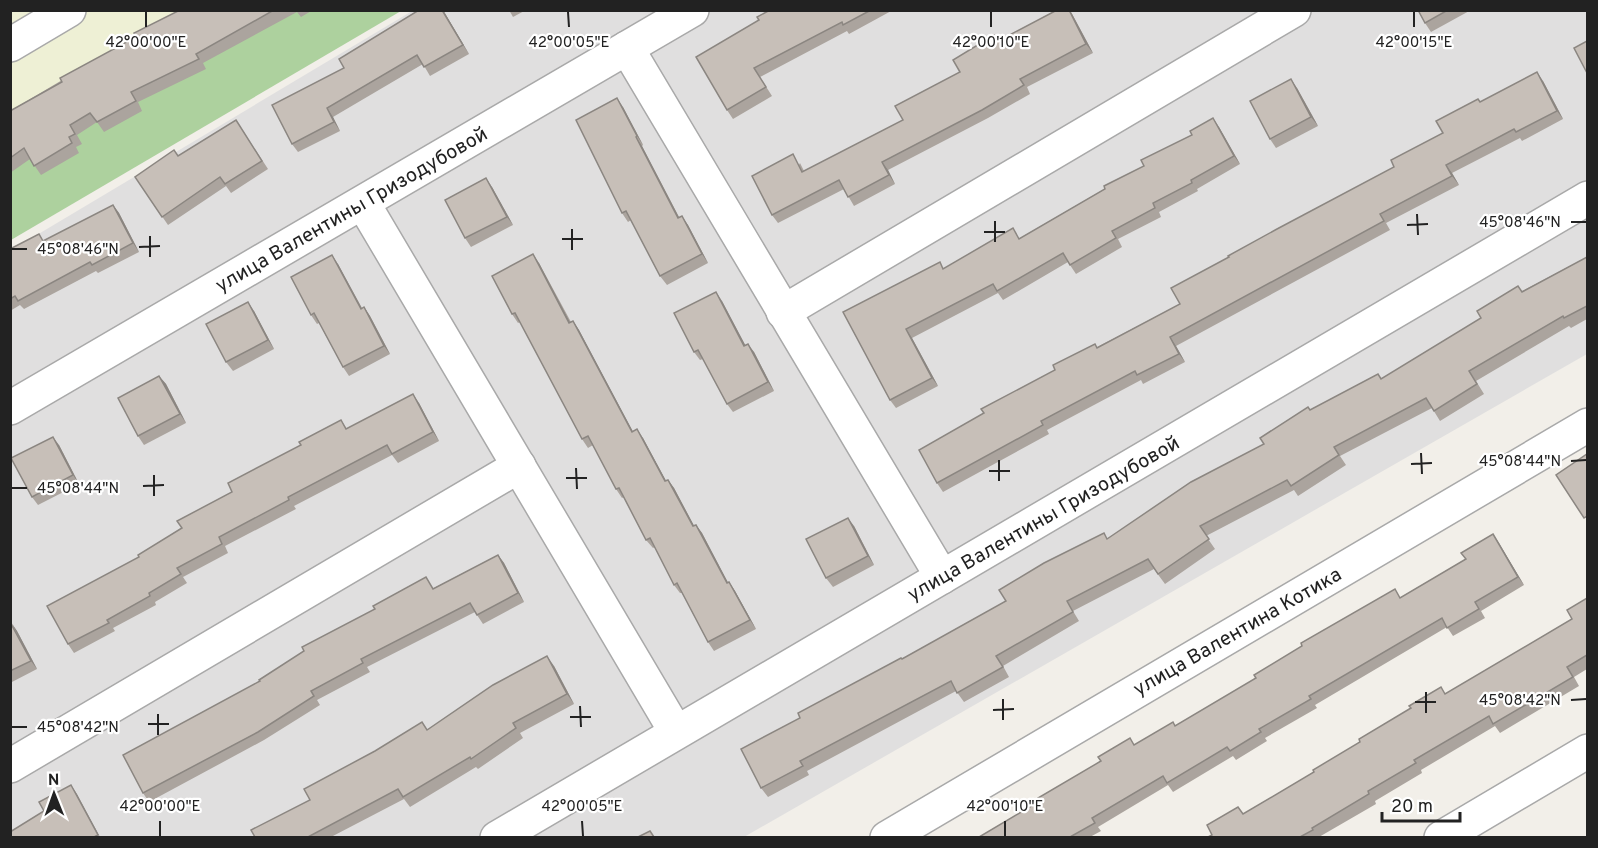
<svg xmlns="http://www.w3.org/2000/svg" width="1598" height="848" font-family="Overpass,sans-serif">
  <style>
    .residential { fill: #e0dfdf }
    .farmland { fill: #eef0d5 }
    .forest { fill: #add19e }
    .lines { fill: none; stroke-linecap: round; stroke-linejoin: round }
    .minor-casing { stroke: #a9a9a9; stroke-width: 36 }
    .minor { stroke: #fff; stroke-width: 33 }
    .wall { fill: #aba49e }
    .shaded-wall { fill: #8b8681 }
    .building { fill: #c7bfb8; stroke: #8b8681; stroke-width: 1.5 }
    .ticks { fill: none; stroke: #222; stroke-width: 2 }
    .labels { text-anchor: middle; stroke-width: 4.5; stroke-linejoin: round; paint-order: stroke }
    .street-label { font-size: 20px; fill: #222; stroke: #fff }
    .ticks-label { font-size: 15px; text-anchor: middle; fill: #222; stroke: #fff; stroke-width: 4.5; stroke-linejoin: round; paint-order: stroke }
  </style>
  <rect width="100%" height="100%" fill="#f2efe9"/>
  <path class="residential" d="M412,11H1587V354L744,837H11L10,251Z"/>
  <path class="farmland" d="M11,11H217L11,135Z"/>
  <path class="forest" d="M273,11H401L11,240L10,167Z"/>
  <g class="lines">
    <defs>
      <g id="minor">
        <path d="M10,45L69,10"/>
        <path d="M627,48L942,577"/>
        <path d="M363,203L676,732"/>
        <path d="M783,312L1294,10"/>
        <path d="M10,408L692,10"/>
        <path d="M10,766L519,466"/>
        <path d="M497,838L1588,198"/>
        <path d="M887,838L1588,425"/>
        <path d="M1441,838L1588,751"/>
      </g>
    </defs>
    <use href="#minor" class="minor-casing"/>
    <use href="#minor" class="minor"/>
  </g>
  <g class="wall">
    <path d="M180,10H313L301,17L297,12L203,63L206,69L138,102L142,111L104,132L97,122L77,135L82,144L76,147L79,153L41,175L30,159L10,173V111Z"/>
    <path d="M443,10L469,54L430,76L423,64L333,117L340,131L298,152L292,144L344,68Z"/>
    <path d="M509,10H526L513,17Z"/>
    <path d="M770,10H893L849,34L847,31L760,77L772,96L733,119L727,110Z"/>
    <path d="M1057,10H1070L1093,53L1027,87L1030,94L988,118L888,170L895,184L854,206L844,189L778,223L772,215L800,163L804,171L903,120L960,72L994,35L999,41Z"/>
    <path d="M1418,10H1471L1431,32L1425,23Z"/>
    <path d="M1543,81L1563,119L1522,141L1520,138L1452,173L1459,185L1386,223L1390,230L1176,346L1185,362L1143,384L1141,380L1047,430L1049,434L943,492L937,483L984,413L1055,370L1095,344L1097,347L1180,304L1229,257L1394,167L1443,133L1480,102Z"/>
    <path d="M1297,88L1318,126L1276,148L1270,139Z"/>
    <path d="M623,107L643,145L642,146L679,217L688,225L708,263L667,285L660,276L631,220L628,222L622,213Z"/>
    <path d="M236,120L268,169L231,193L226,186L168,225L135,177L178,156Z"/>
    <path d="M1219,127L1240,164L1197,189L1198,191L1159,212L1161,217L1118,239L1122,247L1076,274L1068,262L1003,300L998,293L912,338L938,386L896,408L890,400L843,312L944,269L1020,238L1144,166Z"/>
    <path d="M492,187L513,225L471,247L465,238Z"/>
    <path d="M113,205L119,213L139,252L98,273L96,271L24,309L20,305L10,311V249L44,241Z"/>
    <path d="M1587,257V319L1571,328L1569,326L1476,381L1484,394L1440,421L1432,408L1340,456L1346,465L1298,496L1294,490L1206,536L1215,549L1165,584L1154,569L1073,611L1079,621L1003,666L1009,677L964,702L956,691L807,771L809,775L768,797L761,788L800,718L902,659L1006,601L1264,444L1310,410L1378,374L1382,379L1481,318L1522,291Z"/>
    <path d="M539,263L571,322L573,321L579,330L633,432L643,438L666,481L668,480L674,488L694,526L696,525L702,533L728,583L729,582L735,591L756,629L714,651L708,642L682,593H680L674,585L655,547L653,548L646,540L624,497L622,498L616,489L593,445L588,448L582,439L520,322L518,323L512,314Z"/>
    <path d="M338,264L362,308L364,307L370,316L390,354L349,376L343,367L319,323L317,324L311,315Z"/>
    <path d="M722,301L745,345L754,352L774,391L733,412L727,404L703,359L700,360L694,352Z"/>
    <path d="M254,311L274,349L233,371L226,362Z"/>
    <path d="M159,376L166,384L186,423L144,445L138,436Z"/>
    <path d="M419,403L439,441L398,463L392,455L294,506L296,509L225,546L228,553L183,577L187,583L155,602L156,605L113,628L115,631L74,653L68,644L139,557L301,445L341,420L347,429Z"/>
    <path d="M59,445L79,484L38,505L32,497Z"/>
    <path d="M854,526L874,565L833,587L826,578Z"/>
    <path d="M1493,534L1524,585L1481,611L1485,618L1453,636L1447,627L1315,705L1317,708L1265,738L1267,741L1236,760L1233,756L1173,792L1168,785L1098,827L1101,831L1090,837H979L1040,801L1101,761L1130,738L1134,745L1175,726L1401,597L1466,559Z"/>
    <path d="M498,555L504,563L524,602L483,624L475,612L367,667L370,672L317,700L320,705L264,740L149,802L143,793L434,588Z"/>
    <path d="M1587,598V669L1574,677L1579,686L1500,733L1495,726L1421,770L1422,773L1375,801L1376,804L1319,837H1208L1212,835L1238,807L1243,814L1314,772L1360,742L1446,694L1572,619Z"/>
    <path d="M10,622L17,631L37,669L10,683Z"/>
    <path d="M554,666L574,704L520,733L523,738L478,769L476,767L410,807L404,799L331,837H255L427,730Z"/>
  </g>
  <g class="shaded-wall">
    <path d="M442,10H443L469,54L463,45Z"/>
    <path d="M1069,10L1072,14L1093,53L1086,44Z"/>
    <path d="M1537,72L1543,81L1563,119L1557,111Z"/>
    <path d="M1291,79L1297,88L1318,126L1311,117Z"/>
    <path d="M617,98L623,107L643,145L637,136Z"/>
    <path d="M327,108L333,117L340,131L334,122Z"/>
    <path d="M1213,118L1219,127L1240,164L1234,156Z"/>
    <path d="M636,137L642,146L684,227L678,218Z"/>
    <path d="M882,162L888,170L895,184L889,175Z"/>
    <path d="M1446,165L1452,173L1459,185L1452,176Z"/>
    <path d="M486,178L492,187L513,225L507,217Z"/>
    <path d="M113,205L119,213L139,252L133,243Z"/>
    <path d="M682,216L688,225L708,263L702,254Z"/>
    <path d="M533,254L539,263L575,332L569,323Z"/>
    <path d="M332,255L338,264L367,318L361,309Z"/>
    <path d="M716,292L722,301L750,354L744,346Z"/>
    <path d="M248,302L254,311L274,349L268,340Z"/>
    <path d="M364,307L370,316L390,354L384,346Z"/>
    <path d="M573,321L579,330L638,441L632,432Z"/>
    <path d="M906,329L912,338L938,386L932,378Z"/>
    <path d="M1170,337L1176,346L1185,362L1179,354Z"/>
    <path d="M748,344L754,352L774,391L768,382Z"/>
    <path d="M159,376L166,384L186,423L180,414Z"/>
    <path d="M413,394L419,403L439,441L433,432Z"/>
    <path d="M637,429L643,438L671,490L665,481Z"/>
    <path d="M53,437L59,445L79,484L73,475Z"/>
    <path d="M668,480L674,488L699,535L693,526Z"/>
    <path d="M848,518L854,526L874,565L868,556Z"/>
    <path d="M696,525L702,533L733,592L727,583Z"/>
    <path d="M1493,534L1499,543L1524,585L1518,577Z"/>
    <path d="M498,555L504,563L524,602L518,593Z"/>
    <path d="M729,582L735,591L756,629L750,620Z"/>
    <path d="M11,622L17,631L37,669L31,661Z"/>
    <path d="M547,656L554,666L574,704L567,694Z"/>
    <path d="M71,785L77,794L100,837L98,835Z"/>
  </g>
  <g class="building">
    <path d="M180,10H274L196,54L199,59L131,92L136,101L97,122L90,113L70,125L75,134L69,137L72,143L34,166L24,148L10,158V111L62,82L60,78L136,37L134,33Z"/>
    <path d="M419,10H442L463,45L424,67L417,55L327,108L334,122L292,144L272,105L344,68L339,59Z"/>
    <path d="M770,10H871L843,25L842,22L754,68L766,87L727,110L696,57L759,20L757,17Z"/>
    <path d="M1057,10H1069L1086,44L1020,79L1024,85L982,110L882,162L889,175L848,197L839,180L772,215L752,176L793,154L802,172L903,120L895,106L960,72L953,60L994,35L998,41Z"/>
    <path d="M1418,10H1448L1425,23Z"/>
    <path d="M1587,41V73L1574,48Z"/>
    <path d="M1537,72L1557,111L1516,132L1514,129L1446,165L1452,176L1380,214L1384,221L1170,337L1179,354L1137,375L1135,371L1041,421L1043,425L937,483L919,450L984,413L981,409L1055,370L1053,365L1095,344L1097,348L1180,304L1171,288L1229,257L1228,256L1277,229L1394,167L1391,160L1443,133L1436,121L1478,99L1480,102Z"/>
    <path d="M1291,79L1311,117L1270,139L1250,101Z"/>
    <path d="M617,98L637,136L636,137L678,218L682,216L702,254L660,276L626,211L622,213L576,120Z"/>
    <path d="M1213,118L1234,156L1191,180L1192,183L1153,203L1155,208L1112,231L1116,238L1070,265L1063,253L997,291L993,284L906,329L932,378L890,400L843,312L940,262L943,269L1013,228L1019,239L1105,189L1104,186L1144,166L1141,160L1192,135L1190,131Z"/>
    <path d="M236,120L262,161L225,184L220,177L162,217L135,177L174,150L178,156Z"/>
    <path d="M486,178L507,217L465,238L445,200Z"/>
    <path d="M113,205L133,243L92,265L90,262L18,301L15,296L10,299V249L39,234L43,241Z"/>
    <path d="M533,254L569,323L573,321L632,432L637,429L665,481L668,480L693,526L696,525L727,583L729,582L750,620L708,642L677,583L674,585L650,538L646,540L619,488L616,489L588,436L582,439L515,313L512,314L492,276Z"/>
    <path d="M332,255L361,309L364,307L384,346L343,367L314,313L311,315L291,277Z"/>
    <path d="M1587,257V306L1564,318L1563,316L1469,371L1477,384L1434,411L1426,398L1334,447L1339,455L1291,486L1287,480L1200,526L1209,539L1158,574L1148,559L1067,601L1073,612L996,656L1003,667L957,693L951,681L800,761L803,766L761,788L741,749L800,718L798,713L901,658L902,659L1006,601L999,590L1044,563L1104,533L1107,539L1191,482L1264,444L1260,438L1308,407L1310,410L1378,374L1381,379L1481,318L1477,311L1518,286L1522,292Z"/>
    <path d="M716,292L744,346L748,344L768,382L727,404L698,350L694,352L674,313Z"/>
    <path d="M248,302L268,340L226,362L206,324Z"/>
    <path d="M159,376L180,414L138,436L118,398Z"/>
    <path d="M413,394L433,432L392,454L387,445L288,497L289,500L219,537L222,544L177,568L181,574L149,593L150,596L107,620L109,623L68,644L47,606L139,557L138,555L182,528L177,521L232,492L228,483L301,445L299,442L341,420L346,429Z"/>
    <path d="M53,437L73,475L32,497L11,458Z"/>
    <path d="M1587,454V516L1584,518L1556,475Z"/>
    <path d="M848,518L868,556L826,578L806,539Z"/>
    <path d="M1493,534L1518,577L1475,602L1479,609L1447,628L1442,618L1309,696L1311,699L1259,729L1261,732L1230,751L1227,747L1167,783L1163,776L1092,818L1095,823L1070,837H979L1040,801L1038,798L1101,761L1098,757L1130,738L1134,745L1173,722L1175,726L1256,678L1254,675L1302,646L1301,643L1395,589L1400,598L1466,559L1461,553Z"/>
    <path d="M498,555L518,593L477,615L470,603L361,659L363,663L311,691L314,696L258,732L143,793L123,755L260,681L259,680L304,651L302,647L375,609L373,606L426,577L433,589Z"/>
    <path d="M1587,598V655L1567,667L1573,677L1493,724L1489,716L1414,760L1416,763L1368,791L1369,794L1312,828L1313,830L1300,837H1208L1212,835L1207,825L1238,807L1243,814L1314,772L1313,770L1360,742L1359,739L1411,708L1409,706L1441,687L1445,694L1572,619L1567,610Z"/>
    <path d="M10,622L31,661L10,671Z"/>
    <path d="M547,656L567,694L513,723L516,728L471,759L470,757L403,797L398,789L308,837H255L251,830L310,800L304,789L375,751L422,722L427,730L493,685Z"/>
    <path d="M71,785L98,835L94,837H10V832L44,811L39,802Z"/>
    <path d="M650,831L654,837H638Z"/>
  </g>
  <path class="ticks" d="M146,12V27M568,12L569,27M991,12V27M1414,12V27M1417,214L1418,235M995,221V242M1571,222H1586M1407,225L1428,224M572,229V250M984,232H1005M150,236V257M562,239H583M139,247L160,246M12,249H27M1421,453L1422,474M999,460V481M1571,461L1586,460M1411,464L1432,463M576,468L577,489M989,471H1010M154,475V496M566,478H587M143,486L164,485M12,488H27M1426,692V713M1003,699V720M1571,700L1586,699M1415,702H1436M580,706L581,727M993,710L1014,709M158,714V735M570,717H591M148,724H169M12,727H27M160,821V836M582,821L583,836M1005,821V836"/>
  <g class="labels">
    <g class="street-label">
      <text transform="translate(351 209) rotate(-30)" y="7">улица Валентины Гризодубовой</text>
      <text transform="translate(1043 518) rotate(-30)" y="7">улица Валентины Гризодубовой</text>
      <text transform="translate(1237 631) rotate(-30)" y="7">улица Валентина Котика</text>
    </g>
  </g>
  <g class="ticks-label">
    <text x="146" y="47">42°00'00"E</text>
    <text x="569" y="47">42°00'05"E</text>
    <text x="991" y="47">42°00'10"E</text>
    <text x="1414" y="47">42°00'15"E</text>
    <text x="1520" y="227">45°08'46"N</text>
    <text x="78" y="254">45°08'46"N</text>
    <text x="1520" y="466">45°08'44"N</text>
    <text x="78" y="493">45°08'44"N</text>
    <text x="1520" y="705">45°08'42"N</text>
    <text x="78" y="732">45°08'42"N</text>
    <text x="160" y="811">42°00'00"E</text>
    <text x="582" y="811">42°00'05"E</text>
    <text x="1005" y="811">42°00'10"E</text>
  </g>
  <rect width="1598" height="848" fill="none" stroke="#222222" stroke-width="24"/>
  <g transform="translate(54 794) rotate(359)" stroke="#ffffff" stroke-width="4.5" paint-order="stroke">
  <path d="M0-4.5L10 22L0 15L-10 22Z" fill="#222222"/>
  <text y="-9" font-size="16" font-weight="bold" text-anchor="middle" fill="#222222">N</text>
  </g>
  <path d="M1382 812v9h78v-9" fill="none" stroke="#222222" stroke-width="3"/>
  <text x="1391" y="812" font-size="18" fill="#222222" stroke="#ffffff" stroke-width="4.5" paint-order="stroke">20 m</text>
</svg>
